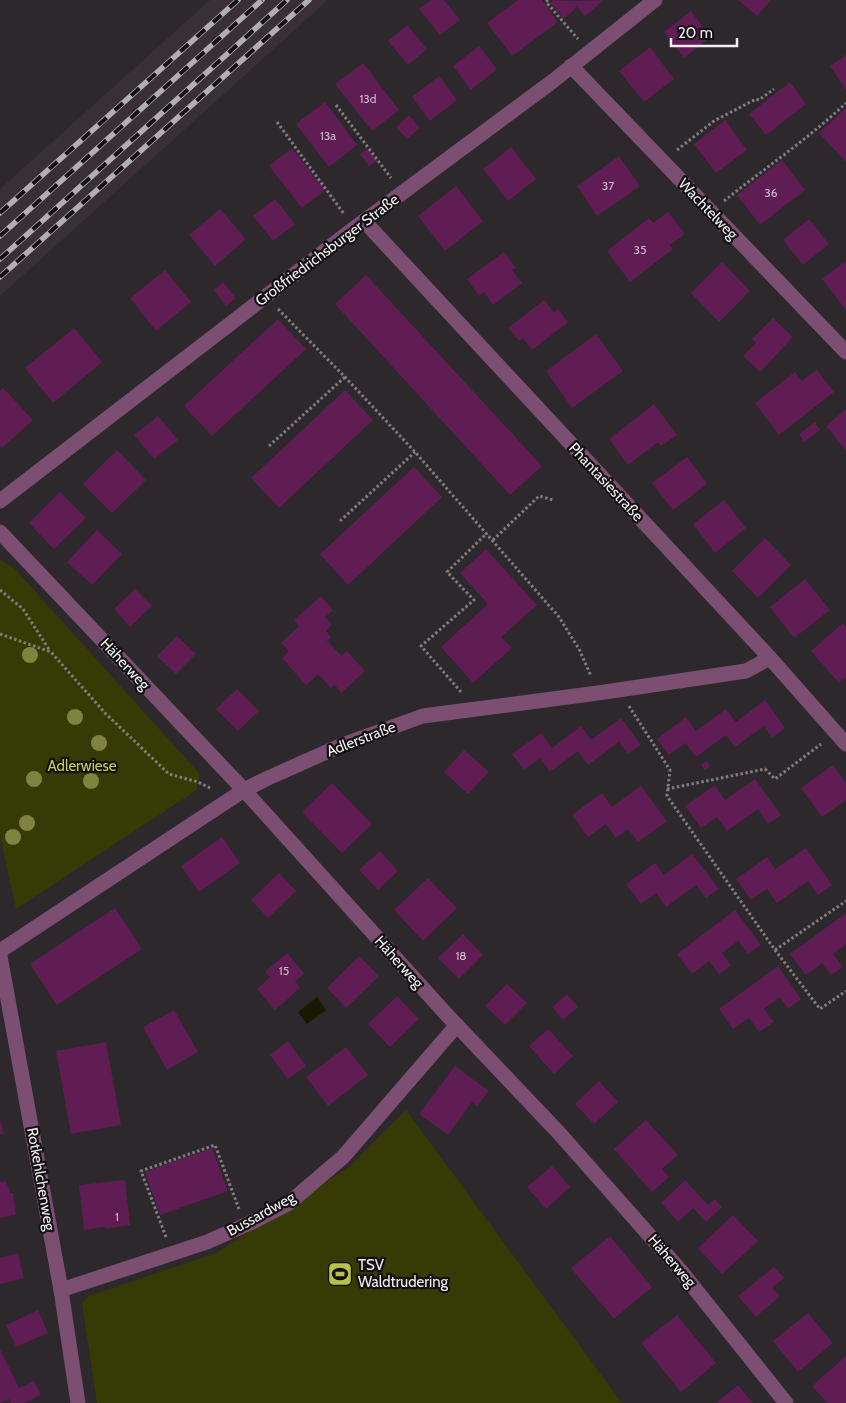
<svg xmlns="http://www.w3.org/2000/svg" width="846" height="1403" font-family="Cabin,sans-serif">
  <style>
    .built { fill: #393037 }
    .green { fill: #363a04 }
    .water { fill: #171900 }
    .building { fill: #5f1d54 }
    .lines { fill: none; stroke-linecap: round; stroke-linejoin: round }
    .path { stroke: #817e80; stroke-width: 3; stroke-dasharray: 2.5 2.5; stroke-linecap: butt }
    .street { stroke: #7c4e72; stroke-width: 15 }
    .rail-casing { stroke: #b2afb1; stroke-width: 5.5 }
    .rail { stroke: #131113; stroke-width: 4; stroke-dasharray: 11; stroke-linecap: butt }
    .tree { fill: #7f8340 }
    .labels { text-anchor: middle; stroke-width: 4.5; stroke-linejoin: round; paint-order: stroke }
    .number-label { font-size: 12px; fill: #cdbaca }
    .street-label { font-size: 15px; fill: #f2eff1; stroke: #131113 }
    .park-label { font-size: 15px; fill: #c3ce52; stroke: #131113 }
    .poi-label { font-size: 15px; fill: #f2eff1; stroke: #131113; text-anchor: start }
  </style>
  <rect width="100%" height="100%" fill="#2c282b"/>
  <path class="built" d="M210,0H328L0,296V189Z"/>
  <g class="green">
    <path d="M0,559L15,569L200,774L197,790L16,909L0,836Z"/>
    <path d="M406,1110L622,1403H97L82,1303L89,1296L216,1253L349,1167Z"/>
  </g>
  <path class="water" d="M317,997L326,1010L307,1024L298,1012Z"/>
  <g class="building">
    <path d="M431,0H444L460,20L440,35L419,9Z"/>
    <path d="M518,0H542L558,22L512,56L487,23Z"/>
    <path d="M553,0L572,1L604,0L585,16L573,2L577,7L564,19L550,3Z"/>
    <path d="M738,0H771L757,16Z"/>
    <path d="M691,11L710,37L684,58L664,32Z"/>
    <path d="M407,25L427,49L408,65L388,41Z"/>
    <path d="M479,46L497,69L471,90L453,66Z"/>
    <path d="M650,47L674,79L644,102L619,71Z"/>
    <path d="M846,55V90L830,66Z"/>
    <path d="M363,63L399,110L372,131L335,84Z"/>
    <path d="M439,76L457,100L430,121L412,97Z"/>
    <path d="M790,82L806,104L766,135L749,114Z"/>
    <path d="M325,102L357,145L329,167L296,124Z"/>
    <path d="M846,108V162L819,133Z"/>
    <path d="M409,115L420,128L407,139L396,127Z"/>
    <path d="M725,120L747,150L716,173L694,144Z"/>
    <path d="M511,147L536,179L508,201L483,169Z"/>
    <path d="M292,148L325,190L302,208L269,166Z"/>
    <path d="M367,148L377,161L369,166L360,154Z"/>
    <path d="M619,156L640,186L597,216L577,186Z"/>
    <path d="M782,160L805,190L760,225L737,195Z"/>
    <path d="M456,186L483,221L445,251L418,216Z"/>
    <path d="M275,199L295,224L273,241L253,216Z"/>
    <path d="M220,209L246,239L215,266L189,235Z"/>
    <path d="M668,212L685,234L670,245L673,249L630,282L607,251L649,218L653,223Z"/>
    <path d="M809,219L829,244L803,265L783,240Z"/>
    <path d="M504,252L516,268L512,270L522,283L493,305L484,292L479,296L467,279Z"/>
    <path d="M846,261V310L822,279Z"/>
    <path d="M722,262L750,291L719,322L691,293Z"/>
    <path d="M165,270L191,302L156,331L130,298Z"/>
    <path d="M366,275L542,466L510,495L335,304Z"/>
    <path d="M223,282L236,298L226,306L214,290Z"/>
    <path d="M544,300L554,312L558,309L568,322L532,350L523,338L519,341L508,328Z"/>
    <path d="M773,318L793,337L760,372L743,356L756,343L752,339Z"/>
    <path d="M278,319L306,349L212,436L184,406Z"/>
    <path d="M74,328L102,362L53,403L25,368Z"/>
    <path d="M596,334L623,371L572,408L546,371Z"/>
    <path d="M817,370L834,392L779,435L755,403L795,372L802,381Z"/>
    <path d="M3,388L33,420L2,448L0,445V391Z"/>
    <path d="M345,390L373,420L279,508L251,478Z"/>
    <path d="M654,404L677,435L661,446L658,442L628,465L609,439Z"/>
    <path d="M846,409V451L826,426Z"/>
    <path d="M158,416L178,440L154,459L134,435Z"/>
    <path d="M815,422L820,430L804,442L799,434Z"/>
    <path d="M117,450L146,480L112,513L83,484Z"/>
    <path d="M687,457L707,484L673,510L652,483Z"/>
    <path d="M414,467L442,497L348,585L320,554Z"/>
    <path d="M60,492L86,518L54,549L29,523Z"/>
    <path d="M724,500L746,528L715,553L693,524Z"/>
    <path d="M97,530L122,554L92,585L67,562Z"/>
    <path d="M765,538L791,565L758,598L732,571Z"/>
    <path d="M486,549L537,605L501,637L512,648L473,683L441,647L488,604L460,573Z"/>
    <path d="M805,579L830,610L794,638L770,607Z"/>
    <path d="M135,589L152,606L130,627L114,609Z"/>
    <path d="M321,596L333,610L325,617L332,625L326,631L331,637L327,641L342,656L347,651L365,671L341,693L335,685L331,688L318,674L306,685L282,658L289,651L281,643L299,626L294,620Z"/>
    <path d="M843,623L846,627V677L839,683L811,651Z"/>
    <path d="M177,636L196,654L176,674L157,656Z"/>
    <path d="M237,689L259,711L238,731L216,709Z"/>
    <path d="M765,700L785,728L772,738L764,726L735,747L726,735L696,757L685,743L669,755L657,739L686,717L696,731L726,709L736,722Z"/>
    <path d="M621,718L641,745L628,754L619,742L588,765L578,751L550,772L540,758L524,770L512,754L541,733L552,748L581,726L591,740Z"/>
    <path d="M464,750L489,772L468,794L444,772Z"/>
    <path d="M708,761L710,767L704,770L701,764Z"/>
    <path d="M833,765L846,783V800L822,817L801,788Z"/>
    <path d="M755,779L781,815L768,824L758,809L727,831L717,817L701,828L685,806L715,785L725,800Z"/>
    <path d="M332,783L372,824L342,853L302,812Z"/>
    <path d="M641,786L667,821L638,842L628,829L616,838L606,824L588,837L572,815L602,793L612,807Z"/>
    <path d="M222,837L240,863L199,892L181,866Z"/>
    <path d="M806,848L832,885L818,895L808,881L777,903L767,889L751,900L736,879L767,857L775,869Z"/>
    <path d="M380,851L398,871L378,890L359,870Z"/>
    <path d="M692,854L719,889L706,898L696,885L666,907L656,893L641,904L626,884L655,863L664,875Z"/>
    <path d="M279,873L296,891L268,918L251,900Z"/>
    <path d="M428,878L457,908L423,941L394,910Z"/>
    <path d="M115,908L142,949L57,1005L30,964Z"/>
    <path d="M735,910L761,945L748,954L738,941L722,953L731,965L719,974L709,961L692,974L677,954Z"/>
    <path d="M846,913V944L833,954L843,967L831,975L822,963L806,975L790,954Z"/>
    <path d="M463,934L483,955L459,979L438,958Z"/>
    <path d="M287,953L304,973L295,982L300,988L275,1010L257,989L270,977L265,972Z"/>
    <path d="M359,956L379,976L346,1008L327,988Z"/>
    <path d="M778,966L801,999L788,1009L780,997L764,1009L774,1022L759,1032L749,1018L733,1029L719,1009Z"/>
    <path d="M507,984L527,1003L505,1025L485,1006Z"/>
    <path d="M567,994L578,1007L563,1020L552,1007Z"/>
    <path d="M397,996L419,1019L390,1047L368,1024Z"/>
    <path d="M174,1010L198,1052L167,1070L143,1027Z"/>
    <path d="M548,1029L573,1056L554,1074L529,1046Z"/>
    <path d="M288,1041L306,1066L288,1079L270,1055Z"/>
    <path d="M106,1042L121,1125L71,1134L56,1051Z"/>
    <path d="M346,1047L368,1075L328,1106L306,1077Z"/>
    <path d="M455,1066L489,1091L477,1106L472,1102L448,1135L419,1114Z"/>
    <path d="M599,1081L618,1102L594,1124L575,1104Z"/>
    <path d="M0,1120L4,1134H0Z"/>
    <path d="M646,1120L678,1155L662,1169L669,1177L652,1192L614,1149Z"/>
    <path d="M212,1148L228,1191L160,1215L145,1172Z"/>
    <path d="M552,1166L570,1187L546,1209L527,1187Z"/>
    <path d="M125,1180L130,1225L106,1229L105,1227L84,1230L79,1185Z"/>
    <path d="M685,1180L708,1205L715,1199L722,1207L706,1222L693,1208L678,1222L661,1203Z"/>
    <path d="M6,1181L10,1193H13L16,1215L0,1218V1182Z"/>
    <path d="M733,1215L758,1241L722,1274L698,1248Z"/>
    <path d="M610,1236L652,1287L614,1319L571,1268Z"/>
    <path d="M18,1253L24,1278L0,1284V1258Z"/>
    <path d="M774,1267L784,1278L772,1288L780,1296L756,1317L738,1296Z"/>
    <path d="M38,1310L48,1333L16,1347L6,1325Z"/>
    <path d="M808,1313L833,1343L798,1372L773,1341Z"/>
    <path d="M677,1315L716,1363L681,1392L641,1343Z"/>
    <path d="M0,1349L19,1388L34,1381L41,1395L24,1403H11L9,1399L0,1403Z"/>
    <path d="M846,1356V1403H827L812,1386Z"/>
    <path d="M738,1385L753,1403H716Z"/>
  </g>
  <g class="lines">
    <g class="path">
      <path d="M548,0L546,2L578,39"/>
      <path d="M336,105L391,178"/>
      <path d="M277,122L344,214"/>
      <path d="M677,150L714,121L756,99L759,100L774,89"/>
      <path d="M724,201C765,168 808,139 846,103"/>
      <path d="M278,309L345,377L415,452L559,617L579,649L591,676"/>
      <path d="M269,446L345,377"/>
      <path d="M340,521L415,452"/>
      <path d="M493,540L539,496L553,500"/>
      <path d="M0,590L23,609L50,651"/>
      <path d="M0,634L51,652L105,713L169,774L198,782L212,789"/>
      <path d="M461,692L421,646L474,600L447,572L487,533"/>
      <path d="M629,706L670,770L667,796L775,950L820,1009L846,991"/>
      <path d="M667,789L765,769L775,779L821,744"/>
      <path d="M775,950L846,901"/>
      <path d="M166,1237L141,1171L215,1145L239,1209"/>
    </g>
    <g class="street">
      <path d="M571,66L846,352"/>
      <path d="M364,221L770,658L846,744"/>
      <path d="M0,501L348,233L553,81L655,0"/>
      <path d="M0,532L244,790L447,1015L559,1133L680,1270L786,1403"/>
      <path d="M0,951L244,790L266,779L342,745L423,716L598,693L746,671L770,658"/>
      <path d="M0,956L61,1290L78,1403"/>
      <path d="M61,1290L207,1242L250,1223L289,1203L343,1157L457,1025"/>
    </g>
    <defs>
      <g id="rail">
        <path d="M0,213L238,0"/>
        <path d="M0,236L262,0"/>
        <path d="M0,259L287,0"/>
        <path d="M0,277L309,0"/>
      </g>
    </defs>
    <use href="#rail" class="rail-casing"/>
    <use href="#rail" class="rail"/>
  </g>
  <g class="tree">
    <circle cx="30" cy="655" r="8"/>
    <circle cx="75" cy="717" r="8"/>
    <circle cx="99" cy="743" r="8"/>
    <circle cx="34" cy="779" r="8"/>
    <circle cx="91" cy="781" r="8"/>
    <circle cx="27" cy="823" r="8"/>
    <circle cx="13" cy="837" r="8"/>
  </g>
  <defs>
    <symbol id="stadium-square" viewBox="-11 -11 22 22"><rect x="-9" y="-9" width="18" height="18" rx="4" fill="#b7c148" stroke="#131113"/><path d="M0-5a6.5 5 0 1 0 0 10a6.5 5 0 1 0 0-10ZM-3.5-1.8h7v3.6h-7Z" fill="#111"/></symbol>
  </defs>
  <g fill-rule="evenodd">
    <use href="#stadium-square" x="326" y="1260" width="28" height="28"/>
  </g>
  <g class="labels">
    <g class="number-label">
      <text x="368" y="103">13d</text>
      <text x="328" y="140">13a</text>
      <text x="608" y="190">37</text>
      <text x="771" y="197">36</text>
      <text x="640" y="254">35</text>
      <text x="461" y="960">18</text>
      <text x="284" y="975">15</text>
      <text x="117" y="1221">1</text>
    </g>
    <g class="street-label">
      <text transform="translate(708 209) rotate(46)" y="5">Wachtelweg</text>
      <text transform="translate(327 250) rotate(-37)" y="5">Großfriedrichsburger Straße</text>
      <text transform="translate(606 482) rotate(47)" y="5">Phantasiestraße</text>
      <text transform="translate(125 664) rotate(47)" y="5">Häherweg</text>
      <text transform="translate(361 739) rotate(-21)" y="5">Adlerstraße</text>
      <text transform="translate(399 962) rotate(48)" y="5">Häherweg</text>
      <text transform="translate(41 1179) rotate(80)" y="5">Rotkehlchenweg</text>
      <text transform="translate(261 1214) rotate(-29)" y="5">Bussardweg</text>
      <text transform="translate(672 1261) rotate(49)" y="5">Häherweg</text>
    </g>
    <g class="park-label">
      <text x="82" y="771">Adlerwiese</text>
    </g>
    <g class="poi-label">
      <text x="358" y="1270">TSV<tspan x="358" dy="17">Waldtrudering</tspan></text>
    </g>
  </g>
  <path d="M671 38v8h66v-8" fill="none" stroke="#f2eff1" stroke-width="2.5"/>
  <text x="678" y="38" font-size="15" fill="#f2eff1" stroke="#131113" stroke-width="4" paint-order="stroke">20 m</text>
</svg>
